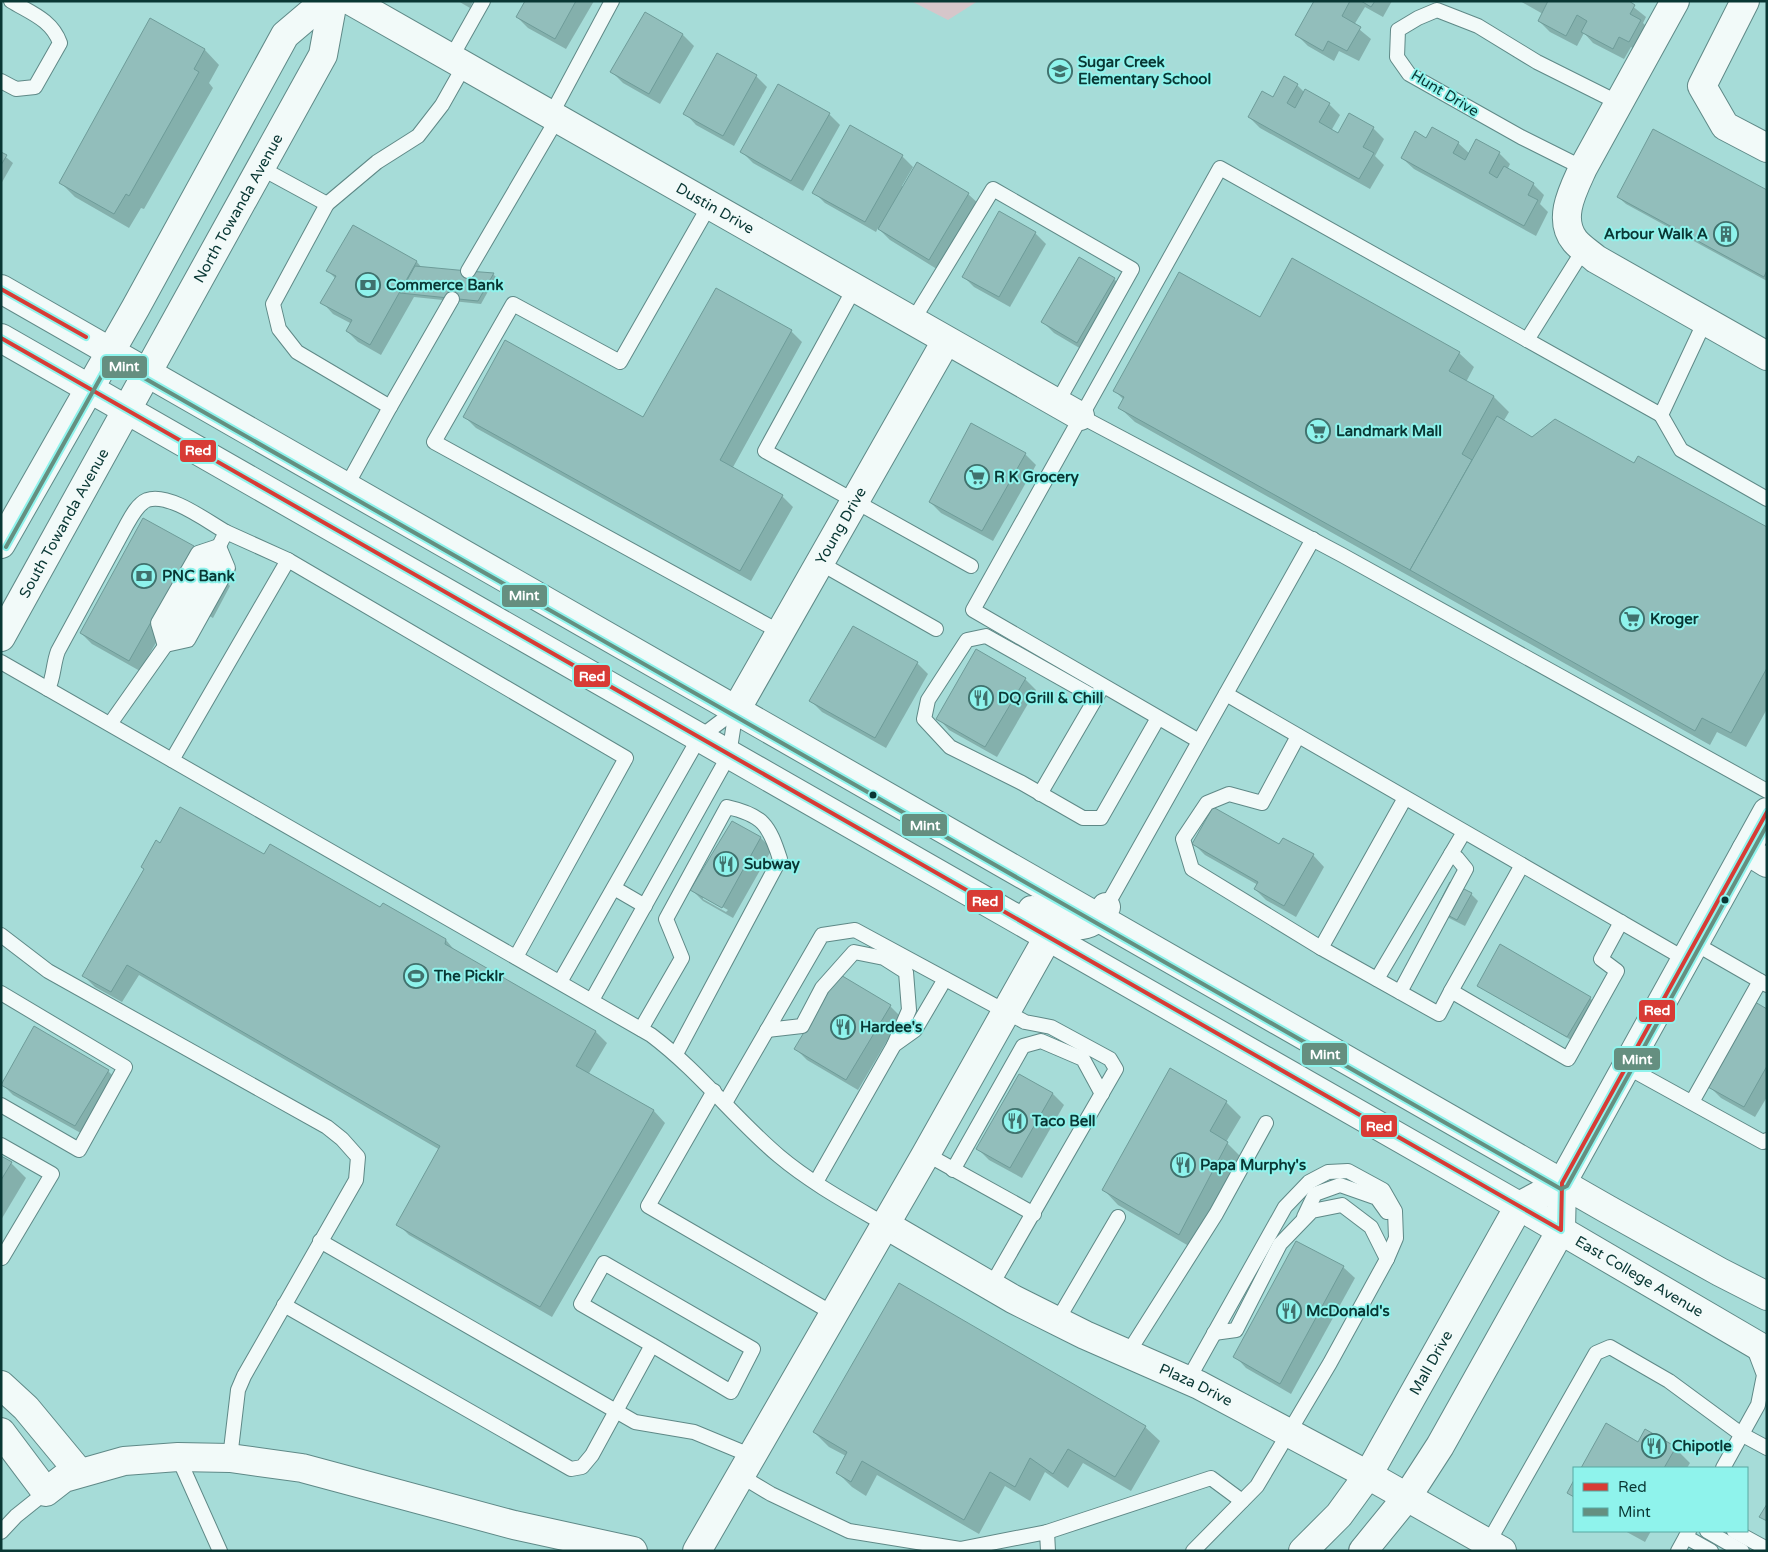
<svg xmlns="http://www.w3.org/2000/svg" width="1768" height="1552" font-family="'Varela Round',sans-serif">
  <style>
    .green { fill: #d6c6ca }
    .shadow { fill: #0003; fill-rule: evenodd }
    .building { fill: #92bebb; stroke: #6e9c99 }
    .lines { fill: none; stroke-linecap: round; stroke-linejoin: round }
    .service-casing { stroke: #5f8987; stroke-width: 16 }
    .minor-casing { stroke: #5f8987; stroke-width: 30 }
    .tertiary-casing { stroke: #5f8987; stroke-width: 30 }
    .secondary-casing { stroke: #5f8987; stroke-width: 30 }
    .service { stroke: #f2faf9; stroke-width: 14 }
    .minor { stroke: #f2faf9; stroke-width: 28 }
    .tertiary { stroke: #f2faf9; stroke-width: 28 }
    .secondary { stroke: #f2faf9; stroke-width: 28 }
    .bus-1-casing { stroke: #8ff3ec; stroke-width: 8 }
    .bus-2-casing { stroke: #8ff3ec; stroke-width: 8 }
    .bus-1 { stroke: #d83b35; stroke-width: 4 }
    .bus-2 { stroke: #658f80; stroke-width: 4 }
    .bus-dot { fill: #093734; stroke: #8ff3ec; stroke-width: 2 }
    .labels { text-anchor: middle; stroke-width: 4; stroke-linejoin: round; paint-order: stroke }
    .poi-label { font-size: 15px; font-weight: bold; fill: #093734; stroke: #8ff3ec; text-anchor: start }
    .street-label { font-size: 15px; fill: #093734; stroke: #8ff3ec }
    .line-badge { stroke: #8ff3ec; stroke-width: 2 }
    .badge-label { font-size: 14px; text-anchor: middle; font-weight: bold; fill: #fff }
  </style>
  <rect width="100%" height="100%" fill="#a6dcd8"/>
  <path class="green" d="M911,1H978L948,20Z"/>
  <g class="shadow">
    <path d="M458,1H473L470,8Z"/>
    <path d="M526,1H594L566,49L528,28L517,17Z"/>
    <path d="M1316,1H1392L1383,17L1365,7L1354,25L1371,39L1359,61L1339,51L1334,61L1308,46L1297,35Z"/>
    <path d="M1520,1H1626L1646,17L1643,23L1652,32L1640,52L1631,47L1624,59L1593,43L1584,33L1577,46L1550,32L1539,21L1543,14Z"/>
    <path d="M645,14L683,35L694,46L660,104L623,83L612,72Z"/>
    <path d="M151,20L205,50L219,65L209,83L213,88L144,209L141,208L129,228L75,197L60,182Z"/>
    <path d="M756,76L767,87L734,146L696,125L685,113Z"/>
    <path d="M1297,85L1305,93L1329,104L1340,115L1331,131L1338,134L1373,128L1384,139L1375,156L1384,165L1370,189L1260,128L1249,117L1273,98Z"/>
    <path d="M829,114L840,125L803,191L753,163L742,152Z"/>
    <path d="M1458,143L1470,154L1499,153L1510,164L1507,170L1533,184L1544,195L1540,204L1548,212L1536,236L1414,169L1402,158Z"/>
    <path d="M1,153L13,163L1,184Z"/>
    <path d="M902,156L913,167L902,186L904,187L918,164L968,194L980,205L940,271L890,240L878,228L876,232L825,203L814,192Z"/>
    <path d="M1767,191V281L1626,204L1618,197Z"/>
    <path d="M353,227L417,262L422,268L493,274L496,277L481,304L414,297L381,355L358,342L347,331L352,324L333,314L322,302L336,279L328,271Z"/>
    <path d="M1035,233L1046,244L1010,307L974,287L963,276Z"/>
    <path d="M1114,279L1125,290L1088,353L1054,333L1043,322Z"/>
    <path d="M716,290L791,331L802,342L732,469L782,496L793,507L751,581L476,428L465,417L644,419Z"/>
    <path d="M1260,318L1459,353L1474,367L1466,382L1494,397L1509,412L1503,422L1532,438L1635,465L1767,528V709L1746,747L1717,732L1710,745L1135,422L1120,408L1124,400L1115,391Z"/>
    <path d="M1025,454L1036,465L993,541L941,513L930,502Z"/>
    <path d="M193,547L230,586L213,618L180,600L140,671L92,644L81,633Z"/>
    <path d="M917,663L928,674L886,748L822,712L811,701Z"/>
    <path d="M1025,679L1036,690L997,757L949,730L938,718Z"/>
    <path d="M732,823L761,838L772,849L733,918L703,901L692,890ZM703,896L728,910L726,912L703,899Z"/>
    <path d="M1284,839L1313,855L1324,867L1296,917L1266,900L1255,889L1258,885L1205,855L1194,844L1280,846Z"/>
    <path d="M160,845L264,856L446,940L456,952L596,1032L607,1043L588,1075L654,1111L665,1123L552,1317L409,1235L398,1224L440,1150L139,975L122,1002L95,987L84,976Z"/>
    <path d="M1471,894L1478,901L1465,926L1445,916Z"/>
    <path d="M1478,986L1590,998L1593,1001L1571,1040Z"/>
    <path d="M890,1006L901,1017L858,1090L807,1060L796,1049Z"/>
    <path d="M1767,1010V1097L1755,1117L1721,1098L1710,1087Z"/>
    <path d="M108,1071L119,1082L86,1136L13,1095L2,1084Z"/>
    <path d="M1020,1076L1053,1094L1064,1105L1022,1178L989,1160L978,1149Z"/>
    <path d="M1226,1102L1241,1117L1226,1142L1242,1158L1194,1249L1118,1205L1104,1190Z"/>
    <path d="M1,1157L11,1163L26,1178L1,1220Z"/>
    <path d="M1297,1243L1343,1267L1355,1278L1291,1394L1246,1368L1235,1356Z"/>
    <path d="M1607,1425L1639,1443L1675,1448L1690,1463L1687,1468H1582Z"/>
    <path d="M1145,1427L1160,1441L1131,1491L1083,1463L1068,1488L1045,1472L1030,1501L1005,1486L979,1534L877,1475L866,1496L852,1487L837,1472L846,1456L829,1447L814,1432Z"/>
    <path d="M1625,1531H1651L1645,1542Z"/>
  </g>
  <g class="building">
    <path d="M525,1H576L555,39L516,17Z"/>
    <path d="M1314,1H1350L1342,16L1361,27L1347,51L1328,41L1323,51L1295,35Z"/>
    <path d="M1361,1H1375L1371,7Z"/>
    <path d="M1548,1H1629L1635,5L1630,14L1641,20L1629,42L1619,37L1613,49L1581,32L1587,21L1577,15L1566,36L1538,21Z"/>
    <path d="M645,12L683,34L649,94L610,72Z"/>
    <path d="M150,18L205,49L194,69L199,72L129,196L126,194L114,214L59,183Z"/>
    <path d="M717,53L757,75L723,136L683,114Z"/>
    <path d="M1284,76L1298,84L1287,103L1295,108L1305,89L1330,103L1319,122L1338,133L1349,113L1374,127L1363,147L1374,153L1359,179L1248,117L1262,91L1273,97Z"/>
    <path d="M778,84L830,113L791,181L740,152Z"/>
    <path d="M850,125L903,155L865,222L812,193Z"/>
    <path d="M1432,127L1459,142L1453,153L1465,160L1476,139L1500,152L1489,173L1497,178L1504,166L1534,183L1528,195L1538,200L1524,226L1401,158L1415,131L1426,138Z"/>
    <path d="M1653,129L1767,190V270L1764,277L1617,197Z"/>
    <path d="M1,152L7,155L1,165Z"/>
    <path d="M917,162L969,193L929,260L878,229Z"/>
    <path d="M999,211L1036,232L999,297L962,277Z"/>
    <path d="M353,225L417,261L370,345L346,331L352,320L320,303L336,276L326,271Z"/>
    <path d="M1079,257L1115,278L1077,343L1041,322Z"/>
    <path d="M1292,258L1460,352L1449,371L1494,396L1462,454L1472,460L1410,570L1118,408L1124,397L1113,391L1179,272L1260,317Z"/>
    <path d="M415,266L468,271L494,273L478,301L400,293Z"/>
    <path d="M716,288L792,330L720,460L783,495L740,571L463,417L505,340L643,417Z"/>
    <path d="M1497,416L1532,437L1555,419L1634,463L1638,456L1767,527V668L1731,733L1702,718L1695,731L1410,570Z"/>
    <path d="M971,423L1026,453L982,531L929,502Z"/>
    <path d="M143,518L194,546L129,661L80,633Z"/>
    <path d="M853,626L918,662L875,738L809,701Z"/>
    <path d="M976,649L1026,678L985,747L936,719Z"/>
    <path d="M180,807L264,854L270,844L380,907L383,903L446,939L445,944L596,1031L576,1066L654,1110L540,1307L396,1225L440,1146L127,965L111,992L82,976L144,869L141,867L156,840L160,843Z"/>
    <path d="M1213,807L1279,844L1283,838L1314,854L1284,906L1254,889L1258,882L1192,844Z"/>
    <path d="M732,821L761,837L722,908L690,890Z"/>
    <path d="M1450,882L1472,893L1457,920L1436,909Z"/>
    <path d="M1500,944L1591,997L1567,1037L1477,986Z"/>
    <path d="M839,974L891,1005L846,1080L794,1049Z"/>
    <path d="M1755,1002L1767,1009V1066L1744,1107L1708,1087Z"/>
    <path d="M34,1026L109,1070L75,1126L1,1085Z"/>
    <path d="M1170,1068L1227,1101L1210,1131L1228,1142L1179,1235L1102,1190Z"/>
    <path d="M1019,1074L1053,1093L1010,1168L976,1149Z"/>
    <path d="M1,1156L12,1162L1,1180Z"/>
    <path d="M1296,1241L1344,1266L1280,1384L1233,1357Z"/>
    <path d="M899,1283L1146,1426L1115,1477L1068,1449L1053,1474L1030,1458L1015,1487L990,1472L964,1520L862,1461L851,1482L836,1473L847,1452L813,1432Z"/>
    <path d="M1606,1423L1638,1442L1645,1429L1676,1447L1664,1468H1581Z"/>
    <path d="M1574,1480V1497L1567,1493Z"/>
    <path d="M1767,1504V1521L1759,1517Z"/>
  </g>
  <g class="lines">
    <defs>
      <g id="service">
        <path d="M451,58L483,1"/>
        <path d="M1,81L16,89L35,87L60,43C52,20 31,13 11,1"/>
        <path d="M551,115L612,1"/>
        <path d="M259,167L327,204L273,304L279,329L297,352L390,407L346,487"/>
        <path d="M1583,168L1521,137L1409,74L1397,57L1398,30L1418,18L1437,10L1478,26L1537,62L1619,103"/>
        <path d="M327,204L377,162L418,136L442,105L464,66"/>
        <path d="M709,206L620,362L513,304L434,442L780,632"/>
        <path d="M468,271L557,119"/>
        <path d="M854,289L765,451L971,566"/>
        <path d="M912,322L993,189L1132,269L1057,403"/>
        <path d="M1527,340L1584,249"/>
        <path d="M390,407L452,299"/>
        <path d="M1661,415L1681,450L1767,499"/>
        <path d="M1080,416L1342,555L1767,791"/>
        <path d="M226,532L288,560"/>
        <path d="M820,563L936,629"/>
        <path d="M164,643L158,623L198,553L216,547"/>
        <path d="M170,644L188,640L228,568L220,549"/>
        <path d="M1,662L651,1035C699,1071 734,1118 779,1156C811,1183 850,1204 886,1225"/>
        <path d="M48,689C54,677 53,664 58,651L127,524C132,515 138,504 147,500C169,492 208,522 226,532L219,546L208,558L167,630L165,646"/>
        <path d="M1226,694L1685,959"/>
        <path d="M1096,698L986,636L967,640L928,700L924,719L950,747L1022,783L1083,818H1101L1158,718"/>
        <path d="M110,724L165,646L179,634L218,564L219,546"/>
        <path d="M1298,736L1262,803L1229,794L1207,803L1183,839L1192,869L1321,948"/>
        <path d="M1199,741L973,610L1220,168L1661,415L1705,321"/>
        <path d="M172,760L288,560L626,758L516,957"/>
        <path d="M1040,794L1100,691"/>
        <path d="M1405,798L1321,948L1439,1014L1451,991"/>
        <path d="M1522,865L1451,991L1568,1059L1617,971L1601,959L1621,922"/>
        <path d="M614,888L645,906"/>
        <path d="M1106,907L1313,539"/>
        <path d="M1,935L48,971L327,1127L342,1139L358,1157L356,1180L244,1376L238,1390L230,1458"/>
        <path d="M1694,943L1767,985"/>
        <path d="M1377,979L1464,832"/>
        <path d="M560,982L699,738L736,710"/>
        <path d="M1400,992L1466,869L1457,858L1451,854"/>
        <path d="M1,993L125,1067L79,1150L1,1105"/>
        <path d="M592,1000L729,755L736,710"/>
        <path d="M641,1029L682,958L666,919L727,807C763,815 769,825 780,859L676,1054"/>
        <path d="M767,1030L802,1026L822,988L854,952L884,958L906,972L909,1010L894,1045"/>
        <path d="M1627,1067L1763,1142L1767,1140"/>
        <path d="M714,1091L648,1206L834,1314"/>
        <path d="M1692,1102L1760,981"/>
        <path d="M725,1103L822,935L855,930L1025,1022L1051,1027L1110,1059L1116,1069L991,1286"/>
        <path d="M1,1145L52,1174L2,1258"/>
        <path d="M926,1154L1034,1214"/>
        <path d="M953,1170L1023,1046L1041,1041L1083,1059L1102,1094"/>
        <path d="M816,1182L894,1045L915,1030L945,979"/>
        <path d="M1304,1217L1315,1194L1340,1185L1377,1198L1387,1212"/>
        <path d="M320,1241L635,1422L694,1432L752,1456"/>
        <path d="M284,1305L571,1469L582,1467L592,1455L652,1345L731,1392L753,1349L604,1263L581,1304L652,1345"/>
        <path d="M1057,1321L1118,1217"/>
        <path d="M1214,1333L1236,1330L1280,1244L1312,1211L1342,1205L1371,1227L1387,1259"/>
        <path d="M1128,1353L1216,1214L1266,1123"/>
        <path d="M1188,1380L1285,1207L1309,1182L1328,1172L1348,1171L1383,1190L1395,1211L1396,1238L1387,1259L1330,1363L1257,1486L1193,1551"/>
        <path d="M178,1457L220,1551"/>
        <path d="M1723,1468L1758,1405L1764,1375L1753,1346"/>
        <path d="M741,1476L771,1494L849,1531L960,1549L1047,1532L1048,1551"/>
        <path d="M1707,1531L1742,1551"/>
        <path d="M1734,1531L1767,1549"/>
        <path d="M1,1532L16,1516L46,1492"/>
        <path d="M1047,1532L1211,1478L1242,1501"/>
        <path d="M1686,1537L1711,1551"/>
        <path d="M1488,1543L1596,1353L1610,1347L1669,1381L1741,1434L1767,1448"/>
        <path d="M1678,1551L1689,1531"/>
      </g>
      <g id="minor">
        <path id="s1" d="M351,1L1080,416"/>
        <path d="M1675,1L1583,168C1573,190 1557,219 1575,241C1581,248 1589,253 1596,259L1767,356"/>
        <path d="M1745,1L1702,86L1725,126L1767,148"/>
        <path id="s2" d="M736,710L946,341"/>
        <path d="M1746,850L1767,863"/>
        <path id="s3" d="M886,1225L1013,1299L1085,1335L1199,1385L1368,1475L1502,1551"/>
        <path d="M1,1385L26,1408L79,1472"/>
        <path d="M1,1432L46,1492L64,1478L124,1461L178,1457L230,1458L302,1468L514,1525L633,1551"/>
        <path d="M697,1551L926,1154L1048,937"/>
        <path id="s4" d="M1303,1551L1339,1515L1368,1475L1519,1206L1562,1183L1561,1230L1440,1446L1407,1497L1363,1551"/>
      </g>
      <path id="tertiary" d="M1562,1183L1767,812"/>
      <g id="secondary">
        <path d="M1,289L1607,1209L1720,1272L1767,1296"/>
        <path id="s5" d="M1,338L1519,1206L1767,1351"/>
        <path d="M1,544L136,307L285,35L325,1"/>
        <path id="s6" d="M1,637L323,55L333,1"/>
        <path d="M1032,910C1056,923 1088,938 1106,907"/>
      </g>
    </defs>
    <use href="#service" class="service-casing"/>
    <use href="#minor" class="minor-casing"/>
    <use href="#tertiary" class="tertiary-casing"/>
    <use href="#secondary" class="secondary-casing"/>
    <use href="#service" class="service"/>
    <use href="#minor" class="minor"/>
    <use href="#tertiary" class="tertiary"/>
    <use href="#secondary" class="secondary"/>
    <defs>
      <g id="bus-1">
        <path d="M1,289L86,337"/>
        <path d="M1,338L1561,1230L1562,1183L1767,812"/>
      </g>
      <path id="bus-2" d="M6,547L111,359L1561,1189L1567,1186L1767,825"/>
    </defs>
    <use href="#bus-1" class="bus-1-casing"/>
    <use href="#bus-2" class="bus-2-casing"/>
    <use href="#bus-1" class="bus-1"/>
    <use href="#bus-2" class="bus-2"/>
  </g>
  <defs>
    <symbol id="school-ring" viewBox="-11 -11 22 22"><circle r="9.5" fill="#8ff3ec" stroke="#40716d" stroke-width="1.5"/><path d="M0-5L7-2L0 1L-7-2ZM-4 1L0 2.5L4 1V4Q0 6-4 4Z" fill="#40716d"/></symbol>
    <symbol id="building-ring" viewBox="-11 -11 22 22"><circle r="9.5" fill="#8ff3ec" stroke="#40716d" stroke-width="1.5"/><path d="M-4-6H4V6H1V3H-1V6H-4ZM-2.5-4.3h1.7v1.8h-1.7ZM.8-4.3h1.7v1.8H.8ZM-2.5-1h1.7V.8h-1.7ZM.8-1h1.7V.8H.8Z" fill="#40716d"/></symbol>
    <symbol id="bank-ring" viewBox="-11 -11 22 22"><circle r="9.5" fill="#8ff3ec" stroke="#40716d" stroke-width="1.5"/><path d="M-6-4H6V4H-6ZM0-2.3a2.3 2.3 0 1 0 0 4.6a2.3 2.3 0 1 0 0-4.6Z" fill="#40716d"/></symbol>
    <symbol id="supermarket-ring" viewBox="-11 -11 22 22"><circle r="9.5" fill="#8ff3ec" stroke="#40716d" stroke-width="1.5"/><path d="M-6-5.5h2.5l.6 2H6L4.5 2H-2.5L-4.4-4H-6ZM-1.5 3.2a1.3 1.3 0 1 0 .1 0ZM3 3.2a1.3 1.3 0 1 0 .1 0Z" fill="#40716d"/></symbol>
    <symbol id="restaurant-ring" viewBox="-11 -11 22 22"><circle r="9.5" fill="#8ff3ec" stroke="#40716d" stroke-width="1.5"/><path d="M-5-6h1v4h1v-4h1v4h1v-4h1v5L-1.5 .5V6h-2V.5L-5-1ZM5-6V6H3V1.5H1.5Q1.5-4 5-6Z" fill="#40716d"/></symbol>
    <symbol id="stadium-ring" viewBox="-11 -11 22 22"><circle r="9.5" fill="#8ff3ec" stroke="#40716d" stroke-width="1.5"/><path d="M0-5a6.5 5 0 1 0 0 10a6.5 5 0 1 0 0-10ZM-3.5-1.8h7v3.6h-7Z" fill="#40716d"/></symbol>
  </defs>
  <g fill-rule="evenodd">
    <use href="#school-ring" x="1046" y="57" width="28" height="28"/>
    <use href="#building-ring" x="1712" y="220" width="28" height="28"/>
    <use href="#bank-ring" x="354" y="271" width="28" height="28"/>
    <use href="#supermarket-ring" x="1304" y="417" width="28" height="28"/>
    <use href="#supermarket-ring" x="963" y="463" width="28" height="28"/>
    <use href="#bank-ring" x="130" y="562" width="28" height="28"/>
    <use href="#supermarket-ring" x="1618" y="605" width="28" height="28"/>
    <use href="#restaurant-ring" x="967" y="684" width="28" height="28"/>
    <use href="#restaurant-ring" x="712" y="850" width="28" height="28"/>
    <use href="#stadium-ring" x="402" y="962" width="28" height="28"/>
    <use href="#restaurant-ring" x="829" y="1013" width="28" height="28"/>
    <use href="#restaurant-ring" x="1001" y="1107" width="28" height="28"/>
    <use href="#restaurant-ring" x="1169" y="1151" width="28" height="28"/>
    <use href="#restaurant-ring" x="1275" y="1297" width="28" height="28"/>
    <use href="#restaurant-ring" x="1640" y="1432" width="28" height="28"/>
  </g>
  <g class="bus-dot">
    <circle cx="873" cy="795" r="4.5"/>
    <circle cx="1725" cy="900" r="4.5"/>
  </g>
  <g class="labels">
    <g class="poi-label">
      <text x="1078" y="67">Sugar Creek<tspan x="1078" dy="17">Elementary School</tspan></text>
      <text x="1708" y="239" text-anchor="end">Arbour Walk A</text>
      <text x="386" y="290">Commerce Bank</text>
      <text x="1336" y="436">Landmark Mall</text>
      <text x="994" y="482">R K Grocery</text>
      <text x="162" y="581">PNC Bank</text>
      <text x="1650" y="624">Kroger</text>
      <text x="998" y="703">DQ Grill &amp; Chill</text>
      <text x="744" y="869">Subway</text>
      <text x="434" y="981">The Picklr</text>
      <text x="860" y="1032">Hardee's</text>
      <text x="1032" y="1126">Taco Bell</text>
      <text x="1200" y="1170">Papa Murphy's</text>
      <text x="1306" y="1316">McDonald's</text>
      <text x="1672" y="1451">Chipotle</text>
    </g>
    <g class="street-label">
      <text transform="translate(1445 93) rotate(31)" y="5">Hunt Drive</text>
      <text dy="5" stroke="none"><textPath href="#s6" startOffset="490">North Towanda Avenue</textPath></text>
      <text dy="5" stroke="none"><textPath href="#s1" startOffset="419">Dustin Drive</textPath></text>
      <text dy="5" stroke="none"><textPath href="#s6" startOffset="130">South Towanda Avenue</textPath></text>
      <text dy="5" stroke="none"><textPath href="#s2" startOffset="212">Young Drive</textPath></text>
      <text dy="5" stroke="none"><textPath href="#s5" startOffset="1888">East College Avenue</textPath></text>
      <text dy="5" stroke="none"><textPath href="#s4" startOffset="229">Mall Drive</textPath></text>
      <text dy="5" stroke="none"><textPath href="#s3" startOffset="349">Plaza Drive</textPath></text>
    </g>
  </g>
  <g class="line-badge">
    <rect x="101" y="355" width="47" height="24" rx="5" fill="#658f80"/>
    <rect x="179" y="439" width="38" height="24" rx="5" fill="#d83b35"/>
    <rect x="501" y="584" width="47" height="24" rx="5" fill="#658f80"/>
    <rect x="573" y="664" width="38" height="24" rx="5" fill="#d83b35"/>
    <rect x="901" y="813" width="47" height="24" rx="5" fill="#658f80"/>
    <rect x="966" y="889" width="38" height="24" rx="5" fill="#d83b35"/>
    <rect x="1638" y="999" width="38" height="24" rx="5" fill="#d83b35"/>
    <rect x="1301" y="1042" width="47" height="24" rx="5" fill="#658f80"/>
    <rect x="1613" y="1047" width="48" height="24" rx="5" fill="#658f80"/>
    <rect x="1360" y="1114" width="38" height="24" rx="5" fill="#d83b35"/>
  </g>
  <g class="badge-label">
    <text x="124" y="371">Mint</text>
    <text x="198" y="455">Red</text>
    <text x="524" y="600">Mint</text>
    <text x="592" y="681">Red</text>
    <text x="925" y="830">Mint</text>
    <text x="985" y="906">Red</text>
    <text x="1657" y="1015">Red</text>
    <text x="1325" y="1059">Mint</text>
    <text x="1637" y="1064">Mint</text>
    <text x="1379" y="1131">Red</text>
  </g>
  <rect width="1768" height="1552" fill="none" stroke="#093734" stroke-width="5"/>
  <rect x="1573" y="1467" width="175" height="65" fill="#8ff3ec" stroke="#59a8a2"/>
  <rect x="1583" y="1483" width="25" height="8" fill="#d83b35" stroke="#59a8a2"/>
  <text x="1618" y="1492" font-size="15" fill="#093734">Red</text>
  <rect x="1583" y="1508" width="25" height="8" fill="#658f80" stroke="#59a8a2"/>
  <text x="1618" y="1517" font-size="15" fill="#093734">Mint</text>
</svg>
